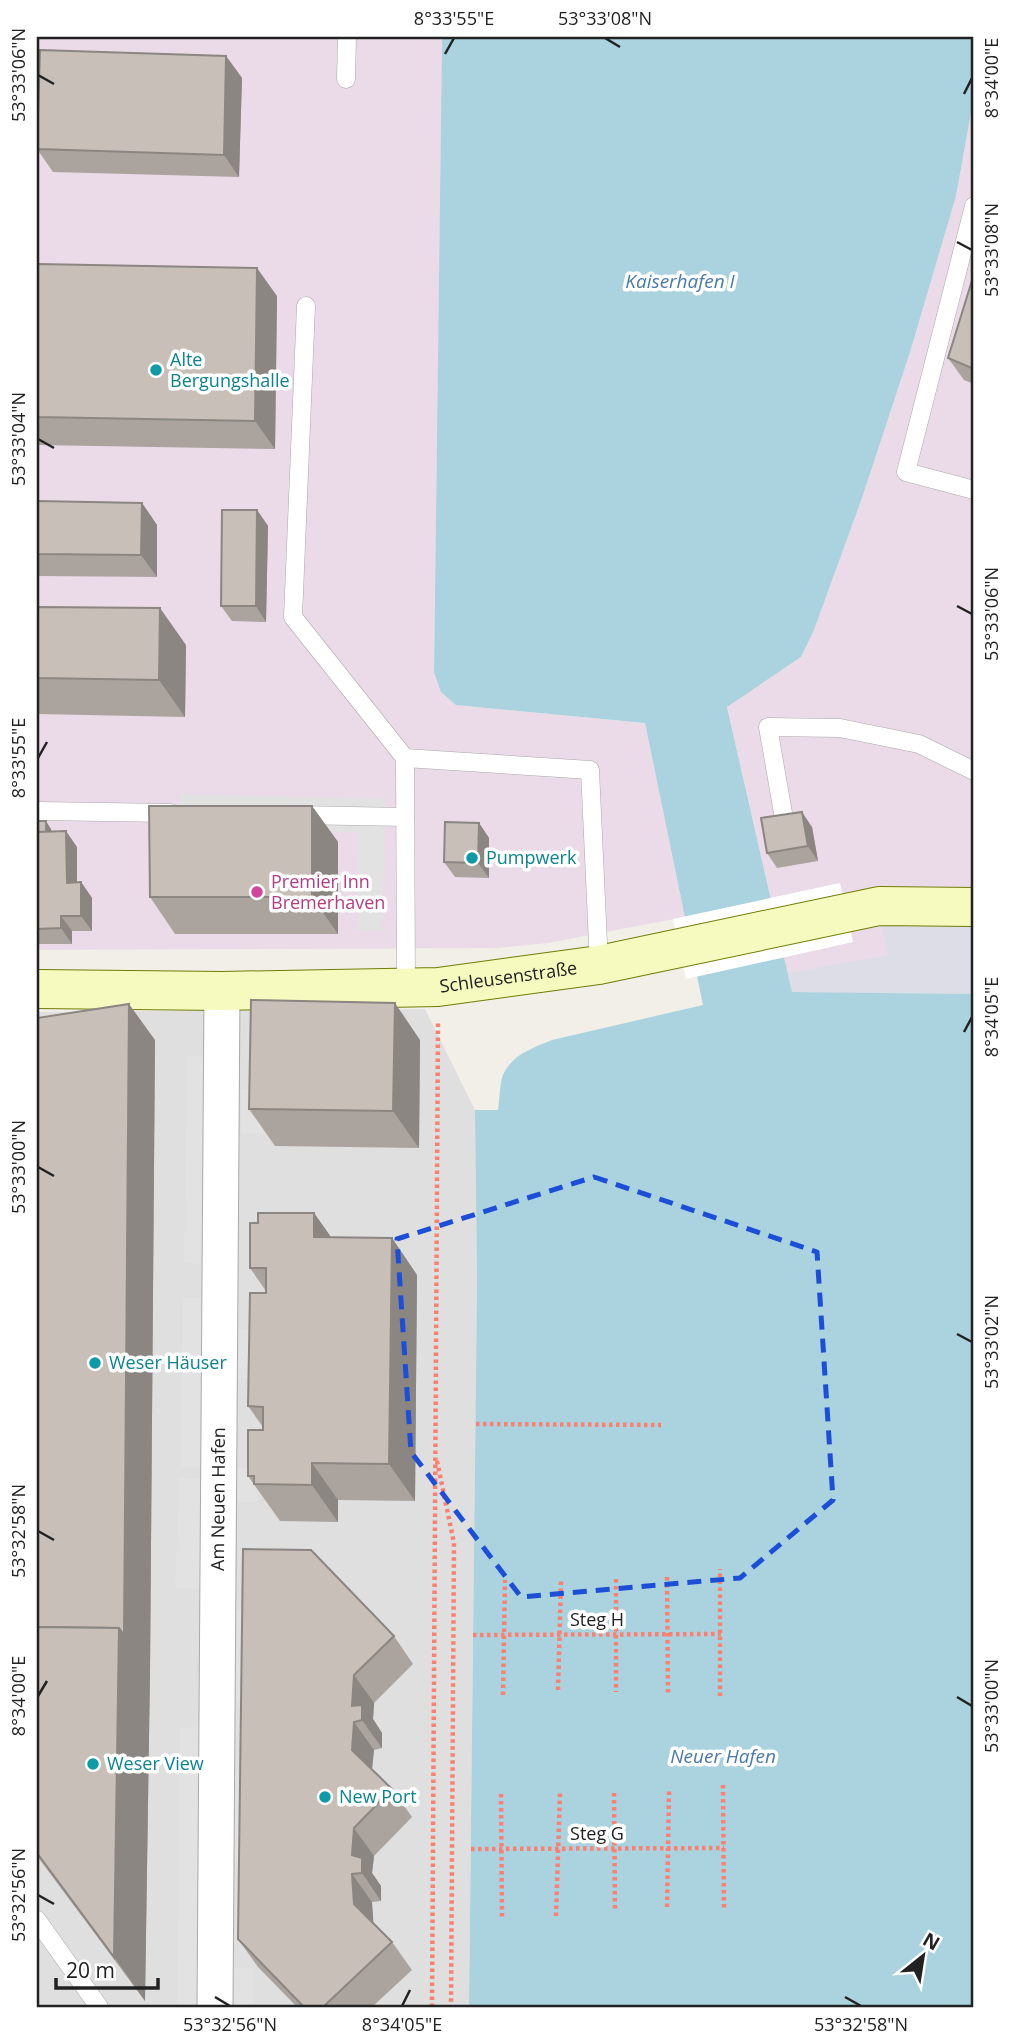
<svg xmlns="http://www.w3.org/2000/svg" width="1011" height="2044" font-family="'Open Sans',sans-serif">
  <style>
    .residential { fill: #e0dfdf }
    .industrial { fill: #ebdbe8 }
    .parking { fill: #e2e2e2 }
    .plaza { fill: #dddde8 }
    .water { fill: #aad3df }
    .pier { fill: #fff }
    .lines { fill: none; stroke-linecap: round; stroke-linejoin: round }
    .lane-casing { stroke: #a9a9a9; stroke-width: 19 }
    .street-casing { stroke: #a9a9a9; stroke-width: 37 }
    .secondary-casing { stroke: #707d05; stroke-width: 40 }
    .path { stroke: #fa8072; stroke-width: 4.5; stroke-dasharray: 3.5 3.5; stroke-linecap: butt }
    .lane { stroke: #fff; stroke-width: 18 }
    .street { stroke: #fff; stroke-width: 35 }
    .secondary { stroke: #f7fabf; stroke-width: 38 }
    .wall { fill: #aba49e }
    .shaded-wall { fill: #8b8681 }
    .building { fill: #c7bfb8; stroke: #8b8681; stroke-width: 2 }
    .marked { fill: none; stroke: #1d4ed8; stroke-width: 5; stroke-dasharray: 14 9; stroke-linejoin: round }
    .ticks { fill: none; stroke: #222; stroke-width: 2.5 }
    .culture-dot { fill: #0f9aa8; stroke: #fff; stroke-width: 2.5 }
    .hotel-dot { fill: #d1479c; stroke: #fff; stroke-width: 2.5 }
    .labels { text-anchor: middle; stroke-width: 7; stroke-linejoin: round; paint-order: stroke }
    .culture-label { font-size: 18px; fill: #0d838f; stroke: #fff; text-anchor: start }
    .hotel-label { font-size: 18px; fill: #b23c85; stroke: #fff; text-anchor: start }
    .street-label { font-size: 18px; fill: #222; stroke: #fff }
    .water-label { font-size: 19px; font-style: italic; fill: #4a7aab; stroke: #fff }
    .neatline { fill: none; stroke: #222; stroke-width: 2.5 }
    .ticks-label { font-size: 18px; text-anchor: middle; fill: #222 }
  </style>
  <rect width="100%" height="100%" fill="#f2efe9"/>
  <path class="residential" d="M425,1009L475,1110L477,1280L469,2007H37V1012Z"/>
  <g class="industrial">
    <path d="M37,37H442L434,672L456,705L645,723L685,917L548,943L498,948L37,950Z"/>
    <path d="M974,96V994L792,992L727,706L801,657L814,630L862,498L911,349L956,196Z"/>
  </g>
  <g class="parking">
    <path d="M180,794L385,799L382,931L357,930L359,832L179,828Z"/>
    <path d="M187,1056H211L208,1264L184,1263Z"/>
    <rect x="241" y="1089" width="22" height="44"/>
    <path d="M183,1298H208L205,1467L181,1466Z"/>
    <path d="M237,1329L260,1330V1378H236Z"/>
    <path d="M236,1468L259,1469L257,1502H235Z"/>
    <path d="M179,1478L207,1479L203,1589L175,1588Z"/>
    <path d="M236,1610L261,1611L258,1702L233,1701Z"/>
    <path d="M202,1727L198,2007H177L180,1728Z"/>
    <path d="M233,1772L255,1773L254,1863H232Z"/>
    <path d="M231,1968H254V2007H230Z"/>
  </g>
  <path class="plaza" d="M879,906L974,907V994L792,992L788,973L887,955Z"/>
  <path class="water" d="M442,37H974V96L956,196L911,349L862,498L814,630L801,657L727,707L792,992L974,994V2007H469L477,1280L475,1110H498C500,1099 499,1080 505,1071C514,1054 535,1047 552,1040L703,1005L645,723L456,705L441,692L434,672Z"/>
  <path class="pier" d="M840,883L853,942L686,979L673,919Z"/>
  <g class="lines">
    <defs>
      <g id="lane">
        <path d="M346,79L347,37"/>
        <path d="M974,206L906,472L974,490"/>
        <path d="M306,306L293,617L405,758L406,988"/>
        <path d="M405,758L590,770L599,965"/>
        <path d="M37,811L171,813"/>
        <path d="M783,813L768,727L840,728L919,744L974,771"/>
        <path d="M297,815L405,817"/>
        <path d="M37,1920L99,2007"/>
      </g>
      <g id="street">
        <path id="s1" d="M215,2007L222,991"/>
      </g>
      <g id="secondary">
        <path id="s2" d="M37,989L222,991L438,987L599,965L879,906L974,907"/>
      </g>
    </defs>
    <use href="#lane" class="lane-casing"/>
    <use href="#street" class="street-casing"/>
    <use href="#secondary" class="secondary-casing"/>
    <g class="path">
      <path d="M476,1424L661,1425"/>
      <path d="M437,1461L454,1543L451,2007"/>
      <path d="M667,1577L668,1695"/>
      <path d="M616,1579V1692"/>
      <path d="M473,1635L721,1634"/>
      <path d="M558,1690L561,1581"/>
      <path d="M503,1695L505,1580"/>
      <path d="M720,1696V1569"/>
      <path d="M723,1785L724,1911"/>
      <path d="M614,1793L615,1911"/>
      <path d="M501,1794L502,1918"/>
      <path d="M471,1849L724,1848"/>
      <path d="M667,1907L669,1791"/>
      <path d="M556,1916L560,1793"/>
      <path d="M432,2007L438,1021"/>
    </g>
    <use href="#lane" class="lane"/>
    <use href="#street" class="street"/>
    <use href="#secondary" class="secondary"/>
  </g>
  <g class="wall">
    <path d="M226,56L242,78L239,177L53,172L37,149Z"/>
    <path d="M37,264L277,296L275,449L37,445Z"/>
    <path d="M974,274V384L964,380L948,358Z"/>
    <path d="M37,501L142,503L157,525V577L37,576Z"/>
    <path d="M257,510L268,526L266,622L232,621L221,606Z"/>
    <path d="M37,607L186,645L185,717L37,714Z"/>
    <path d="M312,806L338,842V934H175L150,897Z"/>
    <path d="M37,821L51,829L52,832L77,847V882H81L92,898V931H72V944H37Z"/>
    <path d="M479,823L489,838V878L455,877L444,862Z"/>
    <path d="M812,827L818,861L777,868L767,853Z"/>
    <path d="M37,1018L155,1040L150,1672L145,2001L37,1856Z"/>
    <path d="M420,1040L419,1148L275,1146L249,1109Z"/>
    <path d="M314,1213L331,1237L392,1238L417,1275L415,1501L338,1500V1522L280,1521L248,1476L263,1430V1427L248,1406L266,1293V1291L250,1268L258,1223Z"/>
    <path d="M243,1549L394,1636L413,1664L374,1703L373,1719L382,1733V1748L374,1750L372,1769L392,1789L412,1817L374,1856L372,1873L381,1886V1901L372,1902L373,1923L392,1942L412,1970L372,2007H297L258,1967L238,1939Z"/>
  </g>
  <g class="shaded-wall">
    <path d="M226,56L242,78L239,177L224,155Z"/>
    <path d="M257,268L277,296L275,449L255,421Z"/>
    <path d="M142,503L157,525V577L141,555Z"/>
    <path d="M257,510L268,526L266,622L256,606Z"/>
    <path d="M160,608L186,645L185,717L159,680Z"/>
    <path d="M312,806L338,842V934L312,897Z"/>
    <path d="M802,812L812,827L818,861L808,846Z"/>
    <path d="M46,821L51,829L52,847L46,839Z"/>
    <path d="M479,823L489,838V878L478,863Z"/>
    <path d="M66,831L77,847V898L67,883Z"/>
    <path d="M81,882L92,898V931L81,916Z"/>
    <path d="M61,916L72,931V944L61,928Z"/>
    <path d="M395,1003L420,1040L419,1148L393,1111Z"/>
    <path d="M129,1004L155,1040L150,1672L145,2001L114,1957Z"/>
    <path d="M314,1213L340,1250L314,1237Z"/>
    <path d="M392,1238L417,1275L415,1501L389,1464Z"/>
    <path d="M312,1463L338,1500V1522L312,1485Z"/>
    <path d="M354,1675L374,1703L373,1719L382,1733V1748L352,1706Z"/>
    <path d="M354,1722L374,1750L371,1778L352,1750Z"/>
    <path d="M354,1828L374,1856L372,1873L381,1886V1901L362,1873L352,1855Z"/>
    <path d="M352,1874L372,1902L374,1932L354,1904Z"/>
  </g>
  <g class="building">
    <path d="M40,50L226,56L224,155L37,149Z"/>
    <path d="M37,264L257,268L255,421L37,417Z"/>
    <path d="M974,274V369L948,358Z"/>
    <path d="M37,501L142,503L141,555L37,554Z"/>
    <path d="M222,510H257L256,606H221Z"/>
    <path d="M37,607L160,608L159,680L37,678Z"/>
    <path d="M149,806H312V897H150Z"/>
    <path d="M802,812L808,846L767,853L761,818Z"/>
    <rect x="37" y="821" width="9" height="11"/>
    <path d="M445,822L479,823L478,863L444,862Z"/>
    <path d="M66,831L67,883L81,882V916H61V928L37,929V832Z"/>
    <path d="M251,1000L395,1003L393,1111L249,1109Z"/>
    <path d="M129,1004L124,1635L119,1628L37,1627V1018Z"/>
    <path d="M258,1213H314V1237L392,1238L389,1464L312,1463V1485L254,1484V1476H248V1430H263V1407L248,1406L250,1293H266V1268H250V1223H258Z"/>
    <path d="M243,1549L311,1550L394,1636L354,1675L352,1706L362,1705V1720L354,1722L352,1750L392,1789L354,1828L352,1855L362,1858V1873L352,1874L354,1904L392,1942L323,2007H304L238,1939Z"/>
    <path d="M37,1627L119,1628L114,1957L37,1853Z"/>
  </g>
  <path class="marked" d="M594,1177L817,1252L833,1500L740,1578L521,1597L411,1452L397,1239Z"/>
  <path class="ticks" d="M605,38L620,47M445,54L454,38M38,75L54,84M964,94L972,78M957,242L972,250M38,439L54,448M957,606L972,614M38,758L47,742M964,1032L972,1017M38,1167L54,1176M957,1334L972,1342M38,1531L54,1540M38,1696L47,1681M957,1697L972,1706M38,1895L54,1904M215,1997L230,2006M845,1997L861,2006M402,2006L410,1990"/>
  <g class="culture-dot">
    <circle cx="156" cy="370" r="7"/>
    <circle cx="472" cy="858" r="7"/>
    <circle cx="95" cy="1363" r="7"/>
    <circle cx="93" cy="1764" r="7"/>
    <circle cx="325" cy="1797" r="7"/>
  </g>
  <circle class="hotel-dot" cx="257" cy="892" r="7"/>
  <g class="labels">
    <g class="culture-label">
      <text x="170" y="366">Alte<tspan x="170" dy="21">Bergungshalle</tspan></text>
      <text x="486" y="864">Pumpwerk</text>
      <text x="109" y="1369">Weser Häuser</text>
      <text x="107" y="1770">Weser View</text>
      <text x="339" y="1803">New Port</text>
    </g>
    <g class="hotel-label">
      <text x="271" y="888">Premier Inn<tspan x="271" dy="21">Bremerhaven</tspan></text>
    </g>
    <g class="street-label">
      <text dy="6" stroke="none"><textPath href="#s2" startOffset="472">Schleusenstraße</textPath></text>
      <text dy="6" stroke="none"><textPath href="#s1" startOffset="508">Am Neuen Hafen</textPath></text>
      <text x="597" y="1626">Steg H</text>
      <text x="597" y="1840">Steg G</text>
    </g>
    <g class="water-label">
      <text x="680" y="288">Kaiserhafen I</text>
      <text x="723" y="1763">Neuer Hafen</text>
    </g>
  </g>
  <rect width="1011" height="2044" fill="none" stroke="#ffffff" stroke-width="77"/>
  <g transform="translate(923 1956) rotate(30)" stroke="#ffffff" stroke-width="5" paint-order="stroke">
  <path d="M0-5L12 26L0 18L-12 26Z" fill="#222222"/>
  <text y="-10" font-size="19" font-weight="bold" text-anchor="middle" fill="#222222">N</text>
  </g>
  <path d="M56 1978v10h102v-10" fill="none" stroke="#222222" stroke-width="3.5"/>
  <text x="66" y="1978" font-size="21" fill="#222222" stroke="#ffffff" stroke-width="5" paint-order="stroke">20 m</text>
  <rect x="38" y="38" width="934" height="1968" class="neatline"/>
  <g class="ticks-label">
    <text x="454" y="25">8°33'55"E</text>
    <text x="605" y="25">53°33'08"N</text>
    <text transform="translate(19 75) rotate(-90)" y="6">53°33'06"N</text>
    <text transform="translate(992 78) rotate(-90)" y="6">8°34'00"E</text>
    <text transform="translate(992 250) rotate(-90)" y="6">53°33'08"N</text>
    <text transform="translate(19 439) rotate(-90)" y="6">53°33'04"N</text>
    <text transform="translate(992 614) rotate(-90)" y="6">53°33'06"N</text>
    <text transform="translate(19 758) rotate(-90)" y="6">8°33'55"E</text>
    <text transform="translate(992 1017) rotate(-90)" y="6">8°34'05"E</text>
    <text transform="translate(19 1167) rotate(-90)" y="6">53°33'00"N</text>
    <text transform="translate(992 1342) rotate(-90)" y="6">53°33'02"N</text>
    <text transform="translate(19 1531) rotate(-90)" y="6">53°32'58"N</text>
    <text transform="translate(19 1696) rotate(-90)" y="6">8°34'00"E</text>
    <text transform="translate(992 1706) rotate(-90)" y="6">53°33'00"N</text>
    <text transform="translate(19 1895) rotate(-90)" y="6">53°32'56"N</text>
    <text x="230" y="2031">53°32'56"N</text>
    <text x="402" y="2031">8°34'05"E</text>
    <text x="861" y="2031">53°32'58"N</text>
  </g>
</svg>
